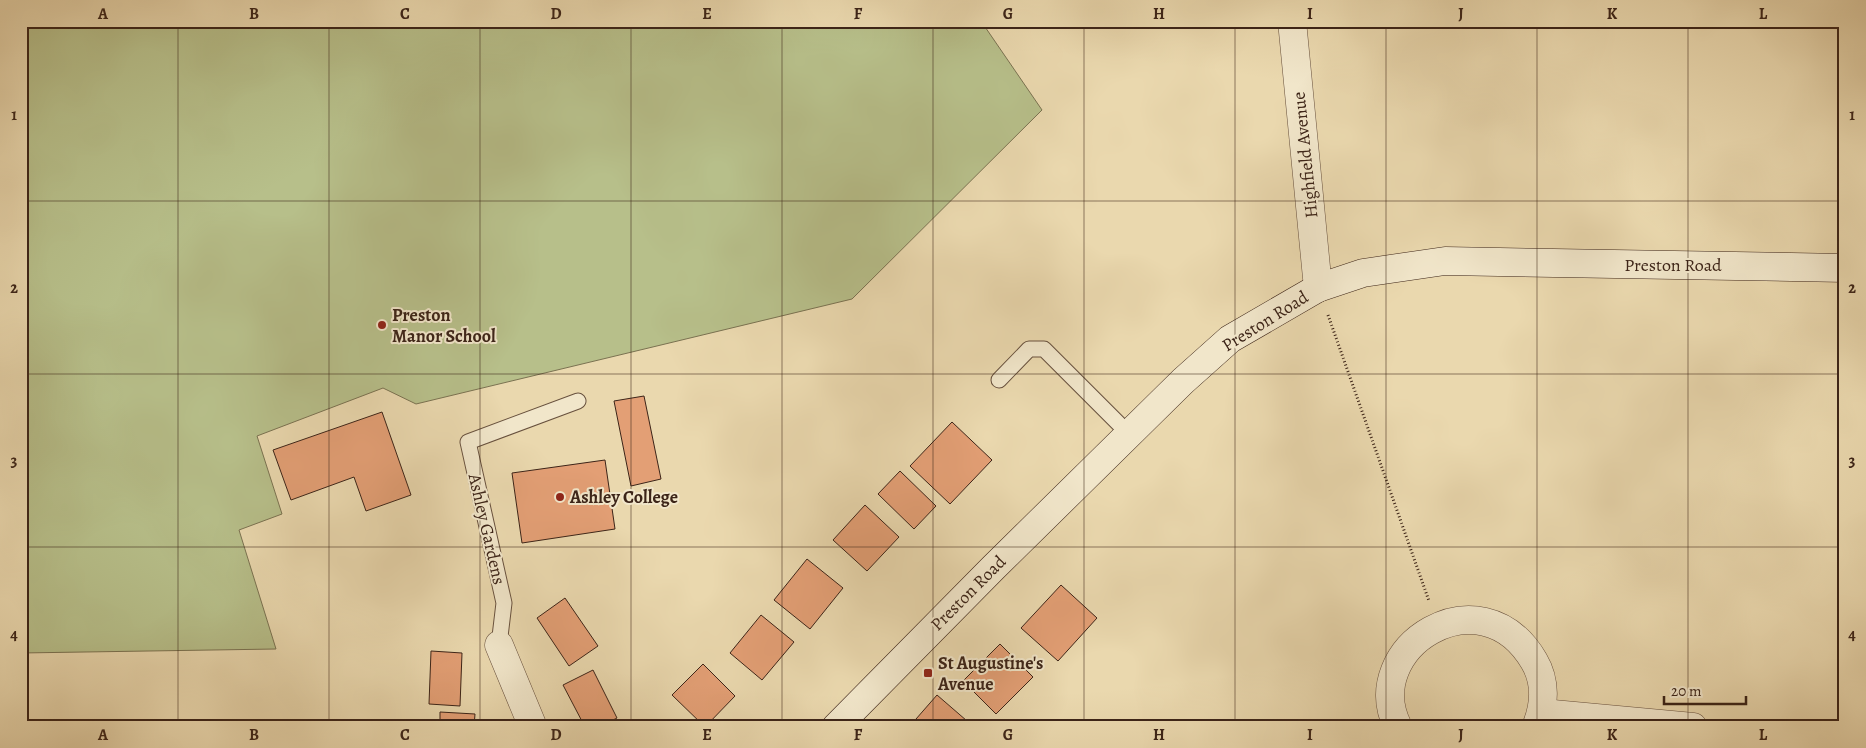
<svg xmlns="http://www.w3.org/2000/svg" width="1866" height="748" font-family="Alegreya,serif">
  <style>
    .green { fill: #b7bf8a; stroke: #7a7251 }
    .building { fill: #e39f75; stroke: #3c2418 }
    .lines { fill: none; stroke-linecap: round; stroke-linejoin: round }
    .lane-casing { stroke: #68513e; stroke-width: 17 }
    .street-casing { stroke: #68513e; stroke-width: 29 }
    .secondary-casing { stroke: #3c2418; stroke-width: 29 }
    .path { stroke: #3c2418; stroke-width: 3; stroke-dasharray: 1 2.5; stroke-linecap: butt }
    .lane { stroke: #f1e6ca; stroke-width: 15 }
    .street { stroke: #f1e6ca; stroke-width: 28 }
    .secondary { stroke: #f1e6ca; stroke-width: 28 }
    .grid { fill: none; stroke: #3c2418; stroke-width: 1; stroke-opacity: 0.55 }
    .poi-dot { fill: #8f2418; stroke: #f1e6ca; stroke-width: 2 }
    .labels { text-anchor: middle; stroke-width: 4; stroke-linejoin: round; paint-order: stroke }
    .street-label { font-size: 18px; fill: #3c2418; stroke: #f1e6ca }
    .poi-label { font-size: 18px; font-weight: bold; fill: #3c2418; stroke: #f1e6ca; text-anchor: start }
    .neatline { fill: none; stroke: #3c2418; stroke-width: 2 }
    .grid-label { font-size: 16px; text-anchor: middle; font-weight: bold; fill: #3c2418 }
  </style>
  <rect width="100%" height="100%" fill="#ead8ae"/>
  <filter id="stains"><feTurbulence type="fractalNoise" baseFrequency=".004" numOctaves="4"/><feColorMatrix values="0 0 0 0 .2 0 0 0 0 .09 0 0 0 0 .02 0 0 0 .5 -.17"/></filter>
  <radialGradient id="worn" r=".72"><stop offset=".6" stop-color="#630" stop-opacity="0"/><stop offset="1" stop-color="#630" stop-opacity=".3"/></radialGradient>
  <path class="green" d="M21,21H981L1042,110L852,299L416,404L383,388L257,436L282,514L239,530L276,649L21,653Z"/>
  <g class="building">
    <path d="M644,396L661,479L631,486L614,401Z"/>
    <path d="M382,412L411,495L366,511L354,477L291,500L273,450Z"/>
    <path d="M952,422L992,460L950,504L910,466Z"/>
    <path d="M605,460L615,529L522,543L512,473Z"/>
    <path d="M900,471L936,506L914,529L878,494Z"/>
    <path d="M865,505L899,537L867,571L833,540Z"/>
    <path d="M807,559L843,588L810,629L774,600Z"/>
    <path d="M1061,585L1097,618L1058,661L1021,628Z"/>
    <path d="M565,598L598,646L569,666L537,618Z"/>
    <path d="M761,615L794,642L762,680L730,653Z"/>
    <path d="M1000,644L1033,677L996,714L963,681Z"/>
    <path d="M431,651L462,653L460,706L429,704Z"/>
    <path d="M703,664L735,696L705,727L672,695Z"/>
    <path d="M593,670L617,718L599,727H585L563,685Z"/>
    <path d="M937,695L974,727H909Z"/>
    <path d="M440,712L475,714L474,727H440Z"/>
  </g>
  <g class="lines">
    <defs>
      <g id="lane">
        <path d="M999,380L1029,349H1044L1128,433"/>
        <path d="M499,645L504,603L468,442L578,401"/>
      </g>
      <g id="street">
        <path d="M1292,21L1318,288"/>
        <path d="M499,645L533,727"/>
        <path d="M1542,713L1693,727"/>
        <path d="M1398,727C1358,648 1481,570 1534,661C1546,681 1545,705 1536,727"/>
      </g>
      <path id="secondary" d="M836,727L993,568L1183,381L1230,339L1318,288L1363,273L1445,261L1845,268"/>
    </defs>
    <use href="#lane" class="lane-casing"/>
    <use href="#street" class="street-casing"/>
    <use href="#secondary" class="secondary-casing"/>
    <path class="path" d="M1328,315L1429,601"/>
    <use href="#lane" class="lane"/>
    <use href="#street" class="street"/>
    <use href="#secondary" class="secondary"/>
  </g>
  <path class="grid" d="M178,21V727M329,21V727M480,21V727M631,21V727M782,21V727M933,21V727M1084,21V727M1235,21V727M1386,21V727M1537,21V727M1688,21V727M21,201H1845M21,374H1845M21,547H1845"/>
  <g class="poi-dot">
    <circle cx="382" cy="325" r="5"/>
    <circle cx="560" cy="497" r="5"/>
    <rect x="923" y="668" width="10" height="10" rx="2.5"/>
  </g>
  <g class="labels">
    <g class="street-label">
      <text transform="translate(1305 155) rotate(-96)" y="6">Highfield Avenue</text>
      <text x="1673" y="271">Preston Road</text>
      <text transform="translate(1265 321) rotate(-32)" y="6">Preston Road</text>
      <text transform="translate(487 529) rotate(77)" y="6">Ashley Gardens</text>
      <text transform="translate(968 593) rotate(-45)" y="6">Preston Road</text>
    </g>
    <g class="poi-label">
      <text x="392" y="321">Preston<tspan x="392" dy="21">Manor School</tspan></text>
      <text x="570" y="503">Ashley College</text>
      <text x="938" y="669">St Augustine's<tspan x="938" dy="21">Avenue</tspan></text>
    </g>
  </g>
  <rect width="1866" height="748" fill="none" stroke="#ead8ae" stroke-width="55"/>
  <path d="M1664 696v8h82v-8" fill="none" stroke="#3c2418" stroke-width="2.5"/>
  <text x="1671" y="696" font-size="15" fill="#3c2418" stroke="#f1e6ca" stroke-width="4" paint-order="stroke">20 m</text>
  <rect x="28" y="28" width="1810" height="692" class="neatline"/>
  <g class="grid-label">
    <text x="103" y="19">A</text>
    <text x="254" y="19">B</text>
    <text x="405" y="19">C</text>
    <text x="556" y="19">D</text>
    <text x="707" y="19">E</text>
    <text x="858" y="19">F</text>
    <text x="1008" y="19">G</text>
    <text x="1159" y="19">H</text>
    <text x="1310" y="19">I</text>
    <text x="1461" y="19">J</text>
    <text x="1612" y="19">K</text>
    <text x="1763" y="19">L</text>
    <text x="14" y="120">1</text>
    <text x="1852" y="120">1</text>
    <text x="14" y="293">2</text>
    <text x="1852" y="293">2</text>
    <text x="14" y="466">3</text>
    <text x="1852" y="466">3</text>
    <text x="14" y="640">4</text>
    <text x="1852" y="640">4</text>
    <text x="103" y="740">A</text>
    <text x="254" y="740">B</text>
    <text x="405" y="740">C</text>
    <text x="556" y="740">D</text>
    <text x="707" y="740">E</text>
    <text x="858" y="740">F</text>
    <text x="1008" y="740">G</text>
    <text x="1159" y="740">H</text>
    <text x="1310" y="740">I</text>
    <text x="1461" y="740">J</text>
    <text x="1612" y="740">K</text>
    <text x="1763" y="740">L</text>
  </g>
  <rect width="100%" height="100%" filter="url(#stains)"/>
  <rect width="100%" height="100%" fill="url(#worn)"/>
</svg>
